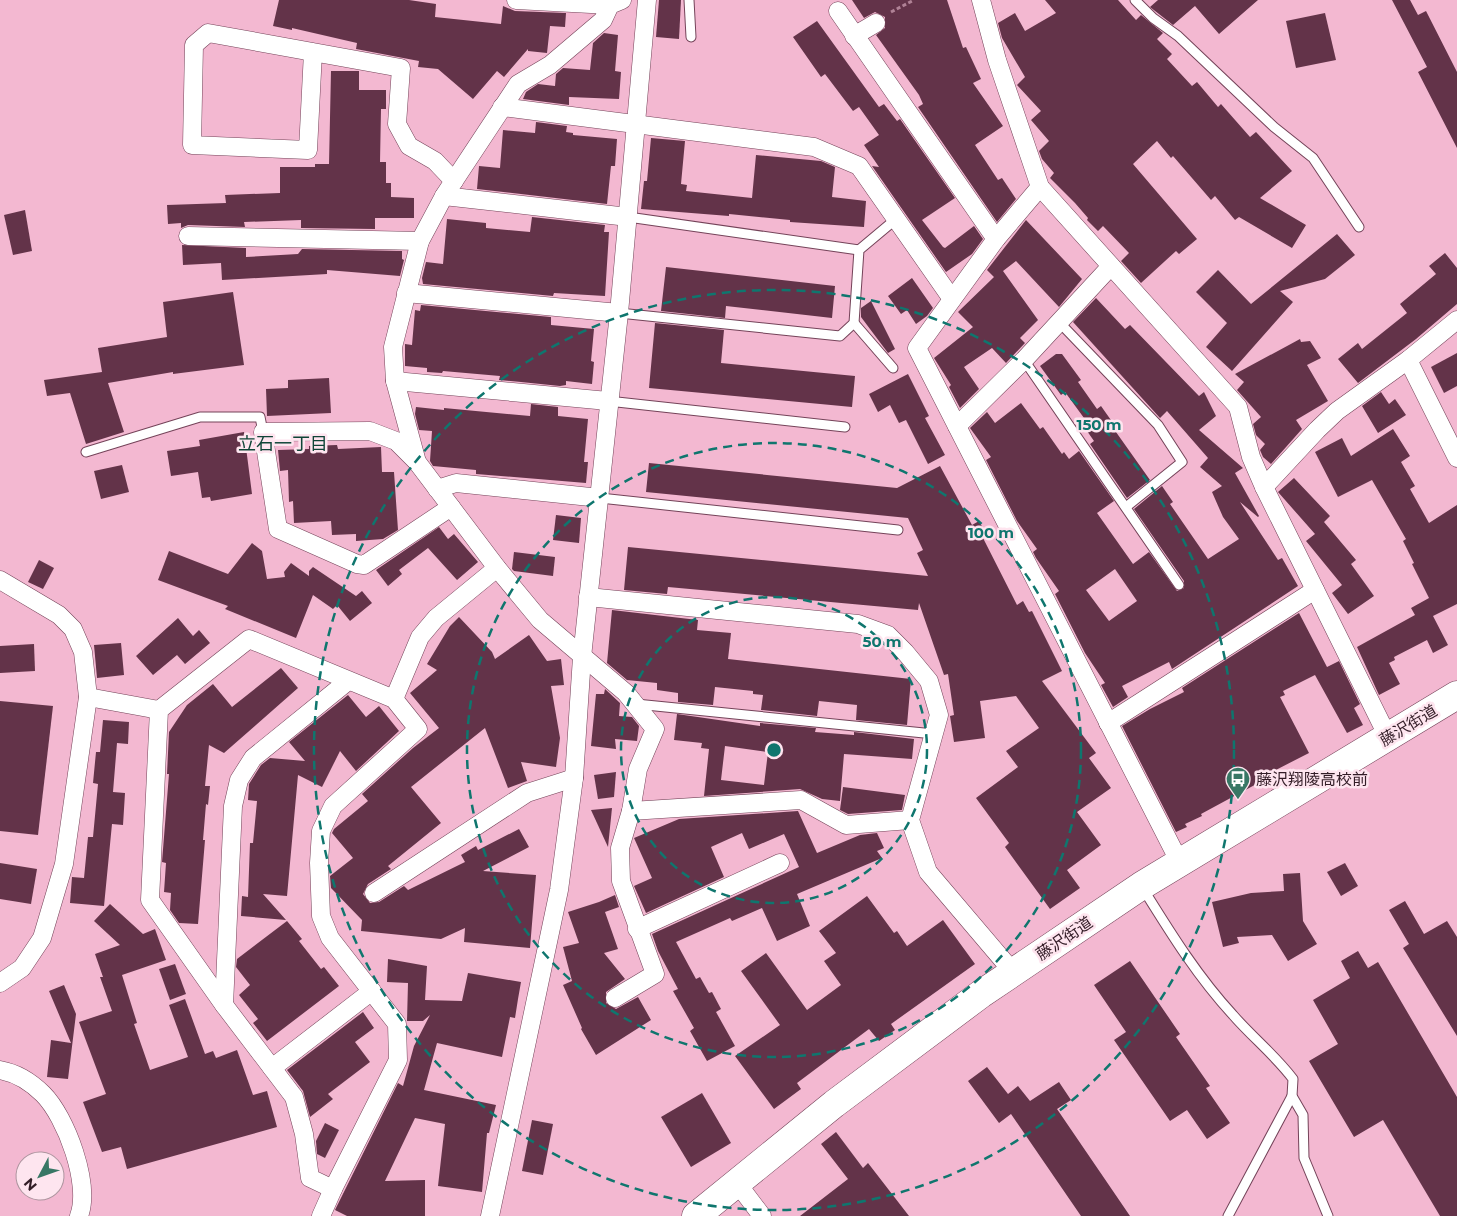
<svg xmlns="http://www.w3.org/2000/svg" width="1457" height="1216" font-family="Montserrat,'Noto Sans JP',sans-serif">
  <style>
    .building { fill: #633349; fill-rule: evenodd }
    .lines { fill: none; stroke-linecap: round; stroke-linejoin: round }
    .service-casing { stroke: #744359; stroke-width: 11 }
    .minor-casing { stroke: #744359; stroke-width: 19 }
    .trunk-casing { stroke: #744359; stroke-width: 29 }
    .path { stroke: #b08296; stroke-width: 3; stroke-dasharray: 4 2.5; stroke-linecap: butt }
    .service { stroke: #fff; stroke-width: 9 }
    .minor { stroke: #fff; stroke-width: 18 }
    .trunk { stroke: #fff; stroke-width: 28 }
    .ring { fill: none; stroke: #0f766e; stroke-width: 2.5; stroke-dasharray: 9 6 }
    .labels { text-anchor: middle; stroke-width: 5; stroke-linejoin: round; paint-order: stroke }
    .street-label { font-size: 16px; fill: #331d27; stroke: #fee5ef }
    .poi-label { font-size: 16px; fill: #331d27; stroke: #fee5ef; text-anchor: start }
    .neighbourhood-label { font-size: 18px; fill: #0f4537; stroke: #fee5ef }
    .centre { fill: #0f766e; stroke: #fee5ef; stroke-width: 2.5 }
    .ring-label { font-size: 15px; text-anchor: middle; font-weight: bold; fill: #0f766e; stroke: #fee5ef; stroke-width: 5; stroke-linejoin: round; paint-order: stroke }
  </style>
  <rect width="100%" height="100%" fill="#f3b8d1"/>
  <g class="building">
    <path d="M279,0H409L436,4L435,17L501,24L503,6L515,11L566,13L565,27L550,26L547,53L528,51V49L504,77L497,71L473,99L438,69L418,67L419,61L356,49L357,43L292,28V30L273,26Z"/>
    <path d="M659,0H681L679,39L656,37Z"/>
    <path d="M852,0H947L963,48L966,47L981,79L973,83L1003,126L975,145L998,180L1002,178L1016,199L997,222L918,107L923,104L919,95L876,35L885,28V17L875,12L864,18Z"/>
    <path d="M1045,0H1118L1136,20L1141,15L1163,33L1157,39L1172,54L1167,59L1192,86L1197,82L1218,107L1221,104L1250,137L1256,132L1292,171L1260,198L1306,225L1292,248L1239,217L1235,220L1215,196L1211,200L1173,156L1171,158L1157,141L1133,164L1197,239L1179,254L1176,251L1141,283L1121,261L1129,253L1103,226L1098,231L1087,220L1088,218L1075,203L1050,178L1054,173L1042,159L1039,151L1049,141L1031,120L1041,111L1017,85L1025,77L1002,38L998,23L1015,13L1025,31L1056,13Z"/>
    <path d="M1158,0H1258L1219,34L1195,6L1173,25L1150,7Z"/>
    <path d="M1392,0H1410L1418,15L1426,11L1457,72V148L1418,72L1427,67Z"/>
    <path d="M1325,13L1336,60L1296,68L1286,21Z"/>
    <path d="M817,21L879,107L884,104L897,121L900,119L955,198L922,220L943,247L945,248L974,226L983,239L972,254L946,272L872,166L879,167L864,145L879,135L859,107L853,111L825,74L821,77L793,37Z"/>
    <path d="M604,33L618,35L615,71L621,72L619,99L569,97V105L523,99L526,92L538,84L555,86L556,74L563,68L590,70L593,43Z"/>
    <path d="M331,71H359V90H386V109H381L380,162H386V183H391V197L414,198V218H375V229L301,228V220L244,222L245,227L188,225L181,228V223L168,224L167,205L226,203L225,195L280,193V167H315V164H329Z"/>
    <path d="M536,122L567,126L566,132L573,133V135L617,139L615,166H611L607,204L477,189L479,166L500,168L503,130L535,133Z"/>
    <path d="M651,138L685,141L681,184L687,185L686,191L752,198L756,155L821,161L835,167L832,197L866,201L864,227L790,222V220L729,214V216L641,209L644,181H647Z"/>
    <path d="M25,210L32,251L13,255L4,215Z"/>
    <path d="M532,217L605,225L604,232H609L605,296L554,293L553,296L423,284L422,278L426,262L443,264L447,219L486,223V228L530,232Z"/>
    <path d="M1026,220L1082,279L1059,307L1016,261L1003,271L1038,320L1020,338L1025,343L1006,363L992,348L964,367L979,389L960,408L949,387L951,385L934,358L973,327L958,312L994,277L987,270Z"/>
    <path d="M1337,234L1355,255L1325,279L1280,291L1293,302L1232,371L1206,347L1227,323L1196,292L1218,270L1251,304Z"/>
    <path d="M182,245L246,248V257L298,254L302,249L402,251V259L404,260L400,276L327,270V274L222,280L221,263L183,265Z"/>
    <path d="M1445,253L1457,268V304L1416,339L1358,383L1338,359L1358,343L1362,349L1407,313L1400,304L1436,274L1429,266Z"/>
    <path d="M666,267L835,286L832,318L726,306L725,318L661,311Z"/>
    <path d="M912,278L933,308L927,316L916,324L907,310L901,314L888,296Z"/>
    <path d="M233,292L244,365L173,374V372L108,383L124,432L86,444L70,393L47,396L44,380L102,372L98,348L167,337L163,302Z"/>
    <path d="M1096,298L1125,329L1130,325L1199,396L1204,392L1216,416L1199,430L1243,468L1235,473L1259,516L1258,517L1240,502L1278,560L1282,558L1298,586L1172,669L1169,662L1122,686L1128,697L1113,707L1101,685L1105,683L1085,653L1055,594L1059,591L1036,558L1033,552L1037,549L1017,521L986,460L991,457L970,428L987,412L995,423L1021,403L1040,429L1043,427L1062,454L1064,452L1069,459L1079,451L1114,501L1097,513L1133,564L1149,552L1177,591L1184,588V581L1134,509L1162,486L1173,502L1170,504L1208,559L1239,539L1223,517L1212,492L1222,486L1200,467L1208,458L1167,411L1160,418L1073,322ZM1115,569L1137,601L1109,621L1086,590Z"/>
    <path d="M871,301L895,349L888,353L861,317V308Z"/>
    <path d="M421,305L551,317V325L594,329L591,361L594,362L592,384L566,381V385L560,386L521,382L499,380L500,376L443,371L442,373L427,372V368L405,366V344L412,345L415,310L420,311Z"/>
    <path d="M655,323L724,330L721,363L855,376L852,407L649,388Z"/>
    <path d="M1300,339L1301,342L1310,341L1321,358L1307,365L1328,401L1296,420L1302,429L1271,464L1263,457L1260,450L1265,444L1256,435L1253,424L1261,417L1237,390L1244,382L1235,374Z"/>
    <path d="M1457,353V386L1444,393L1431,367Z"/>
    <path d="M1056,354H1062L1081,380L1078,382L1097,409L1101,406L1113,423L1111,425L1150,480L1127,498L1090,444L1094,441L1080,421L1084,418L1065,392L1061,395L1040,366Z"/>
    <path d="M908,374L929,416L925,418L945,455L928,464L906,420L899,423L890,405L878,412L869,394Z"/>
    <path d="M329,378L331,413L267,416L266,389L288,388V380Z"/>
    <path d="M1381,392L1389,404L1395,399L1406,415L1378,433L1362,406Z"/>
    <path d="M531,404L558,407V416L588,419L584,462H588L586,483L476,474V470L433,466L430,461L432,431L419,430L415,414L416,407L444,410V408L530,416Z"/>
    <path d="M1393,429L1410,456L1401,462L1415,486L1410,489L1429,523L1457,505V604L1433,616L1448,645L1433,653L1427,640L1394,657L1395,660L1389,663L1400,684L1379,695L1357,647L1415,615L1411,608L1429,598L1412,564L1414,563L1403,541L1406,539L1372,480L1338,497L1315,452L1342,438L1351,456Z"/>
    <path d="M244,432L252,494L211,501L210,497L202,498L198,472L171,476L167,451L200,446L199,440Z"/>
    <path d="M337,445L338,449L381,447L382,472H394L398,530L383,539L356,541V534L332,535L331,521L294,523L293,501L289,502L288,470L280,471L278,450L309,449V446Z"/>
    <path d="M649,463L897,488L940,466L972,525L979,521L987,536L983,538L1017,605L1023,601L1029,612L1032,611L1062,671L1042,681L1096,753L1089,758L1111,788L1077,812L1101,845L1067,870L1080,888L1050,909L1005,847L1009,843L976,798L1018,767L1006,751L1039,728L1016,696L980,701L985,738L954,742L950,716L954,715L948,674L944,675L919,603L918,610L668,587L667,594L624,590L628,547L928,576L917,553L923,550L908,518L646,492Z"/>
    <path d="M122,465L129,492L101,499L94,471Z"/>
    <path d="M1294,478L1330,516L1324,522L1356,560L1351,564L1374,596L1348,614L1332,593L1342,585L1306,541L1315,534L1278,492Z"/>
    <path d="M556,515L581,518L579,543L553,540Z"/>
    <path d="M439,527L448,539L454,534L478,562L457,580L428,548L399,570L402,574L388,586L376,570Z"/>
    <path d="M252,543L262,551L267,579L285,577L284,572L291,563L309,576V571L313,567L356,596L362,591L372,603L350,621L337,605L333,609L313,595L296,638L225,609L228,606L158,580L169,551L228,574Z"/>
    <path d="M514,552L555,557L553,576L514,571L512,569Z"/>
    <path d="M39,560L54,568L43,589L28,582Z"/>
    <path d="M612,610L698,620L697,630L731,633L728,659L911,679L907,725L856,720L857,705L819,701L817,716L761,710L763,695L753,694V691L715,687L713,705L678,702V693L657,690V683L627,680L607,663Z"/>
    <path d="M1299,613L1327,667L1339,661L1360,704L1354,708L1363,725L1347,733L1315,675L1283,691L1285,695L1280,697L1309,753L1260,778L1262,781L1201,814L1202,816L1185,824L1187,827L1176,832L1122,726L1150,709L1184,692L1182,688Z"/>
    <path d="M459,617L492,652L495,659L529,635L547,661L561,659L564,685L551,686L560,738L556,767L521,762L527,781L508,788L485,728L411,787L441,823L388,866L391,869L368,884L363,894L370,903L379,902L404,886L408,890L465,862L461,855L476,846L478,850L519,829L529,847L483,871L536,875L530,948L464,942L465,928L441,939L361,931L362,920L331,888L330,876L353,858L332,833L334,829L368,801L362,794L413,748L439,728L410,693L437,670L427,664L450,626Z"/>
    <path d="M178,618L193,636L199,630L210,643L185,664L177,655L153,675L136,656Z"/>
    <path d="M121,643L124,675L97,678L94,645Z"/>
    <path d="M34,644L35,671L0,673V646Z"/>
    <path d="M281,668L298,688L224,753L209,745L205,786H210L208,805L206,804L203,840H205L198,924L179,923L170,910L171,893L164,892L166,863L162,862L169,774H167L169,732L187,705L213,684L232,707Z"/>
    <path d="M605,689L620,703L619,716L632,717L639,726L637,741L615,739L616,749L591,746L596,694H604Z"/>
    <path d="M348,695L366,717L379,706L399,731L356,771L340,751L322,787L298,775L287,896L263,894L286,920L241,916L242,896L248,897L250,843H253L257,801L248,800L249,784L261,765L270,758L305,761L289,742Z"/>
    <path d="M0,701L53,706L38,835L0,831Z"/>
    <path d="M677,714L760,726V723L816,728L815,732L854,735V732L914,739L912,759L844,754L840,801L822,799L800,789L704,796L709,749L701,748L702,743L674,740ZM725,746L768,752L764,785L721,780Z"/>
    <path d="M103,720L129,722L128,744L117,743L113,792L125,793L123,825L112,824L104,906L70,903L72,877L84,878L88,837H93L98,784L93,783L96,752H100Z"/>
    <path d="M616,772L614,797L598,799L594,775Z"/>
    <path d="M843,787L905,795L902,810L848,814L840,810Z"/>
    <path d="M612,808L608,847L591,810Z"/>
    <path d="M798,811L817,853L860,835L877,833L884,848L877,851L882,858L797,894L810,926L777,941L762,908L732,921L730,918L676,942L696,979L700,977L709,993L712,992L721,1009L716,1012L735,1046L707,1061L690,1031L694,1028L673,991L678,989L658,951L652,934L799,867L784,834L749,849L742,833L711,847L724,877L646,913L634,886L652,878L634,838L679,819Z"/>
    <path d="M0,863L37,869L31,904L0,899Z"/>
    <path d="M1345,863L1358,886L1341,896L1327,872Z"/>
    <path d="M1300,873L1303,921L1317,944L1288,961L1272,935L1237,937L1239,943L1223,947L1212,902L1251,893L1284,891L1283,874Z"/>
    <path d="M615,895L619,907L605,912L618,949L604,953L625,979L606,992V1003L616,1009L638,997L651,1020L596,1055L581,1029L582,1028L563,985L572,981L563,947L579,943L568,912L599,902Z"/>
    <path d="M867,896L894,933L897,931L907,946L943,920L975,964L891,1024L895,1030L879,1041L869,1029L797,1083L801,1089L774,1109L735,1056L780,1025L741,971L766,953L807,1010L841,985L824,961L836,953L819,931Z"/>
    <path d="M1405,901L1424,934L1447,921L1457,937V1036L1403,948L1409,944L1389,910Z"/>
    <path d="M110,904L143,934L155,929L166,960L122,975L137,1023L134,1024L150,1070L188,1057L169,1005L185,999L205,1054L213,1051L216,1058L237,1050L253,1095L267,1091L277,1127L127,1169L121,1147L102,1152L83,1102L106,1094L79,1022L112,1011L100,977H103L95,954L120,945L94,921Z"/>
    <path d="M287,921L302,939L299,941L321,969L324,967L339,986L267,1041L253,1023L258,1019L239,995L250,985L236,967L237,959Z"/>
    <path d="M1358,951L1368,968L1378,962L1457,1097V1216H1440L1383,1120L1354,1137L1309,1061L1338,1044L1313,1000L1350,978L1341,961Z"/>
    <path d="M388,959L427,966L425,1000L462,1001L468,973L521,982L518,999L515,1018L510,1017L502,1057L437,1043L424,1090L496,1105L489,1133H487L482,1192L438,1186L445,1124L415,1118L385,1181L425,1180V1216H347L335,1210L398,1083L403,1086L414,1046L430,1015L423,1021H407L408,983L387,982Z"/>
    <path d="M1130,961L1180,1034L1176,1037L1210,1086L1206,1088L1230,1123L1207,1139L1187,1110L1170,1121L1114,1040L1126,1032L1094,985Z"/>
    <path d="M175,964L186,994L170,1000L159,969Z"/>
    <path d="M64,985L76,1014L68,1079L47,1077L51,1040L71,1043L49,991Z"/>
    <path d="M363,1012L374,1028L355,1042L370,1062L328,1094L333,1099L310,1117L303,1091L287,1070Z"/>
    <path d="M987,1067L1008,1094L1018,1086L1030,1101L1059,1082L1071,1100L1057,1109L1130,1216H1081L1011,1114L999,1123L968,1081Z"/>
    <path d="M702,1093L731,1143L691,1167L661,1117Z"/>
    <path d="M532,1120L553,1124L543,1175L522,1171Z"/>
    <path d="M325,1123L339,1130L325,1158L317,1154L316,1141Z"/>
    <path d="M836,1132L863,1168L868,1163L909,1216H800L848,1179L821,1144Z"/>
  </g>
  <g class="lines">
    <defs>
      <g id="service">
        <path d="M689,0L691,37"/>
        <path d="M1135,0L1153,18L1178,36L1274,127L1313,158L1359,227"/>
        <path d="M628,217L859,250"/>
        <path d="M619,313L840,336L854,323L859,250L896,219"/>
        <path d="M1059,322L1158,425L1182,462L1126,507"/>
        <path d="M854,323L893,368"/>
        <path d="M1024,360L1179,585"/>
        <path d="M608,401L845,427"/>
        <path d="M86,452L200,417H260L263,432"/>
        <path d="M600,498L898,530"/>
        <path d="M636,704L934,734"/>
        <path d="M1142,887C1170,932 1197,976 1233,1015C1252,1037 1275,1055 1293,1079L1292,1096L1303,1115L1304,1158L1328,1216"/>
        <path d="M1228,1216L1292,1096"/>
      </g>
      <g id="minor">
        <path d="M516,0L610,5"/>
        <path d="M622,0L610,5L603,20L550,65L518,84L444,196L420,241L393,347L395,381L417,462L497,568L540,620L626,693L655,729L638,769L631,811"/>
        <path d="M981,0L997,60L1040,187L1238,407L1251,457L1264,487L1388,737"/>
        <path d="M838,11L996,239"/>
        <path d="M854,36L876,23"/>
        <path d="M313,52L308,150L192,145L194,45L208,33L401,68L397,124L409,146L435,161L454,181"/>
        <path d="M502,107L814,147L859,166L952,299"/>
        <path d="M1040,187L996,239L917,348L1180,863"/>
        <path d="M444,196L628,217"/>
        <path d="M188,236L420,241"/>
        <path d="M406,293L619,313"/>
        <path d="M1408,360L1457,458"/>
        <path d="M395,381L608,401"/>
        <path d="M957,426L1024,360L1111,266"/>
        <path d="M416,461L396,441L370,431L263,432L278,529L357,564L364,565L451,507"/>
        <path d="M1264,487L1317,430L1337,411L1408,360L1457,320"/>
        <path d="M437,489L456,483L600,498"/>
        <path d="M0,580L59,615L73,629L83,652L88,697L64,864L42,938L22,968L0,983"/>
        <path d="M588,597L858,624L888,635L905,652L929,681L939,715L910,820L928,872L1013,972"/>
        <path d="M249,639L394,699L418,729L333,806L321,831L319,863L321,916L330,938L397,1024L398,1060L333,1189L310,1178L304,1134L294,1097L224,1005L150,900L159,710Z"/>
        <path d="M88,697L159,710"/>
        <path d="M394,699L420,637L436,618L497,568"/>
        <path d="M1108,723L1315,590"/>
        <path d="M374,893L527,793L574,778"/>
        <path d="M637,929L780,863"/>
        <path d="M615,998L655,974L621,881L620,848L631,811L801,800L846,825L910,820"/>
        <path d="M224,1005L233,806L239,780L253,758L348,681"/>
        <path d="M272,1068L372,991"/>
        <path d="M0,1070C17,1073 31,1082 43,1094C66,1117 91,1184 79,1216"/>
        <path d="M737,1183L762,1216"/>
        <path d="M321,1216L333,1189"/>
        <path d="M490,1216L559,890L574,778L582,657L619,313L647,0"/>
      </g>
      <path id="trunk" d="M696,1216L834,1104L981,994L1141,886L1457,695"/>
    </defs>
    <use href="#service" class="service-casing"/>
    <use href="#minor" class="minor-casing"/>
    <use href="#trunk" class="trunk-casing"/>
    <path class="path" d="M891,12L914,0"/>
    <use href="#service" class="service"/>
    <use href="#minor" class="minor"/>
    <use href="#trunk" class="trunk"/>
  </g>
  <g class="ring">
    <circle cx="774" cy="750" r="153"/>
    <circle cx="774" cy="750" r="307"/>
    <circle cx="774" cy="750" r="460"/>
  </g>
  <defs>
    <symbol id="bus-pin" viewBox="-11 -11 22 30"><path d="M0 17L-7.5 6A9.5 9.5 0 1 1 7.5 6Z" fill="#387765" stroke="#fee5ef"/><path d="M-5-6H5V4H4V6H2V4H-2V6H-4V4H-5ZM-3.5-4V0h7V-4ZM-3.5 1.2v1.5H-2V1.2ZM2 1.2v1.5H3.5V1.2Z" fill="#fff"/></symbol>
  </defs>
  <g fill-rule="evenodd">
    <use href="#bus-pin" x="1224" y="765" width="28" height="38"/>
  </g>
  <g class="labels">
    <g class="street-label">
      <text transform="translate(1408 725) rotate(-31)" y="6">藤沢街道</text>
      <text transform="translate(1064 938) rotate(-34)" y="6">藤沢街道</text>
    </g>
    <g class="poi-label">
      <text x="1256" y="785">藤沢翔陵高校前</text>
    </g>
    <g class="neighbourhood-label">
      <text x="283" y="450">立石一丁目</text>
    </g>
  </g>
  <circle cx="774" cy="750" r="8" class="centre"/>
  <g class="ring-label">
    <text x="1099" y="430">150 m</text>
    <text x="991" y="538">100 m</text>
    <text x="882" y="647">50 m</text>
  </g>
  <g transform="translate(40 1176) rotate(229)"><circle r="24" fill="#fee5ef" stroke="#ad959f"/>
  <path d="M0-4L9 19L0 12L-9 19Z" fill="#387765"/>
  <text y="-8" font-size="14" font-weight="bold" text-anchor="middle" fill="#331d27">N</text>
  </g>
</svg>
